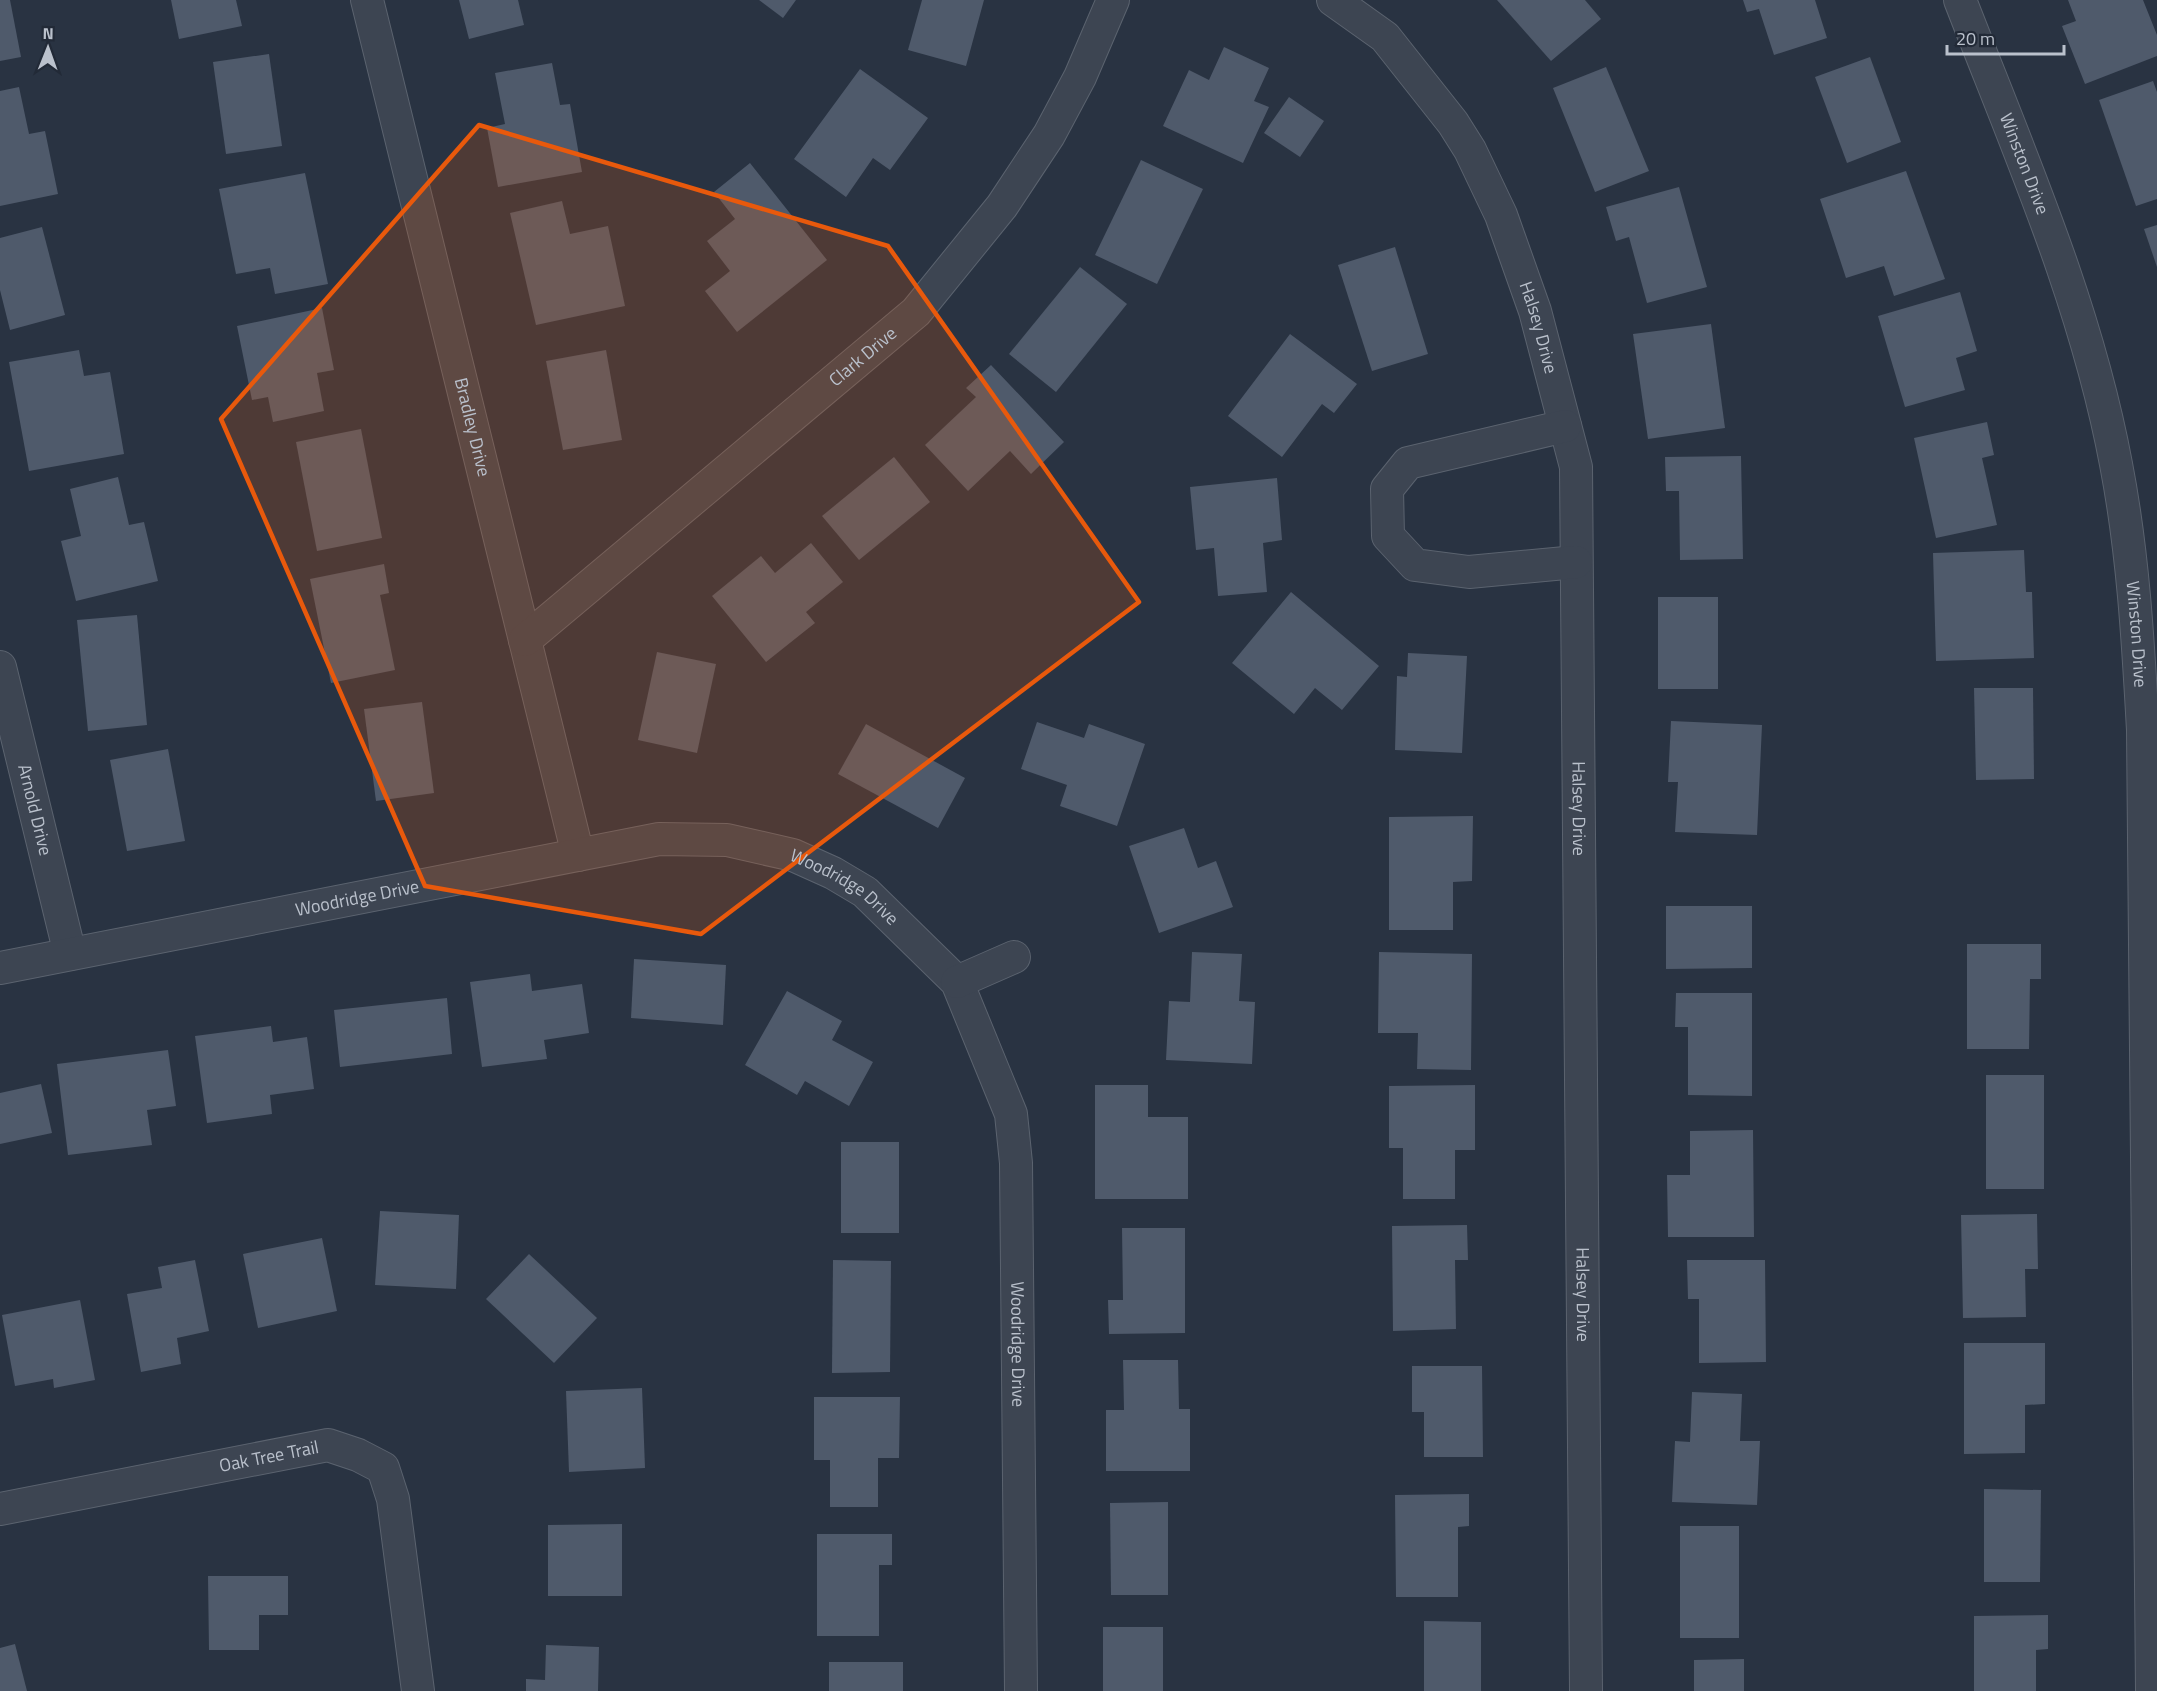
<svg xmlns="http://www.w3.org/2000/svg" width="2157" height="1691" font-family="'Titillium Web',sans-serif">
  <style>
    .building { fill: #4f5a6b }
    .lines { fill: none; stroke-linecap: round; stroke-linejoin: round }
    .minor-casing { stroke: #5b636f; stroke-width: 34 }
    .minor { stroke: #3d4552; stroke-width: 32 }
    .marked { fill: #e8590c; fill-opacity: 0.2; stroke: #e8590c; stroke-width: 4.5; stroke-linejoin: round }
    .labels { text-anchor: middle; stroke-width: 4.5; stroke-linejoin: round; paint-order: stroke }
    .street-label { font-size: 18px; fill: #bac1cc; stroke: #222a37 }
  </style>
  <rect width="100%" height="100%" fill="#293342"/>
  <g class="building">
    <path d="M0,0H10L21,57L0,61Z"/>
    <path d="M171,0H236L242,26L179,39Z"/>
    <path d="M459,0H518L524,25L469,39Z"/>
    <path d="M759,0H796L783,18Z"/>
    <path d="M922,0H984L966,66L908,50Z"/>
    <path d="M1497,0H1585L1601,19L1551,61Z"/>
    <path d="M1743,0H1815L1827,38L1774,55L1759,9L1747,12Z"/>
    <path d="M2068,0H2143L2157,35V56L2085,84L2062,26L2076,21Z"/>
    <path d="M1224,47L1269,68L1254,101L1269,107L1243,163L1163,126L1189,70L1209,80Z"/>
    <path d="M269,54L282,146L226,154L213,62Z"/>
    <path d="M1870,57L1901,142L1847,163L1815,77Z"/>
    <path d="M552,63L560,105L570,104L582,172L498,187L487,128L505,124L495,73Z"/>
    <path d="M1606,67L1649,171L1595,192L1553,88Z"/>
    <path d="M860,69L928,118L890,170L873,158L846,197L794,159Z"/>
    <path d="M2153,81L2157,92V199L2136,206L2099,100Z"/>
    <path d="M19,87L29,134L45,131L58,194L0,206V91Z"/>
    <path d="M1289,97L1324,121L1300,157L1264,133Z"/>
    <path d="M1141,160L1203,189L1157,284L1095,255Z"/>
    <path d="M750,163L827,260L737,332L705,291L730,271L707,241L735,219L714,192Z"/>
    <path d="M1906,171L1945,279L1894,296L1884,266L1846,278L1820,199Z"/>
    <path d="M305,173L328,284L275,294L270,268L236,274L219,189Z"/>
    <path d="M1679,187L1707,287L1647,303L1629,237L1616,241L1606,207Z"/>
    <path d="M562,201L570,234L608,226L625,306L536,325L510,213Z"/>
    <path d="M2157,225V267L2144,229Z"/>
    <path d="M42,227L65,315L10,330L0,290V238Z"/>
    <path d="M1395,247L1428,354L1372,371L1338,265Z"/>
    <path d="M1080,267L1127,304L1056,392L1009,354Z"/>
    <path d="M1960,292L1977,351L1956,358L1965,390L1905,407L1878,316Z"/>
    <path d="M322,308L334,370L317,373L324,411L273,422L268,397L252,400L237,326Z"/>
    <path d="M1711,324L1725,428L1648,439L1633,334Z"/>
    <path d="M1290,334L1357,384L1334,413L1322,404L1282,457L1228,416Z"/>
    <path d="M79,350L84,376L110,372L124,454L29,471L9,362Z"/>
    <path d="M606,350L622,440L563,450L546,361Z"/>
    <path d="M991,365L1064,442L1031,474L1010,451L968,491L925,445L976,397L966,388Z"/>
    <path d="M1987,422L1994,455L1982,458L1997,525L1936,538L1914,438Z"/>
    <path d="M361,429L382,538L317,551L296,442Z"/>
    <path d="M1741,456L1743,559L1680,560L1679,491H1666L1665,457Z"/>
    <path d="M894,457L930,502L859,560L822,516Z"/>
    <path d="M118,477L129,525L144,522L158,581L76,601L61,541L81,536L70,489Z"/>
    <path d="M1277,478L1282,540L1263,543L1267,592L1218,596L1214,548L1196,550L1190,487Z"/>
    <path d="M811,543L843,582L806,612L815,623L766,662L712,596L761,556L775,573Z"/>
    <path d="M2024,550L2026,592H2032L2034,658L1936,661L1933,553Z"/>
    <path d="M384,564L389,593L380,595L395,670L331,683L310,579Z"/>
    <path d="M1291,592L1379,666L1342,710L1315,688L1294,714L1232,663Z"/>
    <rect x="1658" y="597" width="60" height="92"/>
    <path d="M137,615L147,725L88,731L77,620Z"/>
    <path d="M657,652L716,664L697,753L638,740Z"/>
    <path d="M1408,653L1467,656L1462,753L1395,750L1397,676L1407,677Z"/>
    <path d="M1974,688H2033L2034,779L1976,780Z"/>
    <path d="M422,702L434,793L376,801L364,709Z"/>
    <path d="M1671,721L1762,725L1757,835L1675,832L1678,782H1668Z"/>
    <path d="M1037,722L1084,738L1089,724L1145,744L1117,826L1060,806L1067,785L1021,769Z"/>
    <path d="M866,724L965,778L938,828L838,774Z"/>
    <path d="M168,749L185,841L127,851L110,760Z"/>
    <path d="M1473,816L1472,881L1453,882V930H1389V817Z"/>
    <path d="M1184,828L1198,868L1216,861L1233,907L1159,933L1129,846Z"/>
    <path d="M1666,906H1752V968L1666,969Z"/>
    <path d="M1967,944H2041V979H2030L2029,1049H1967Z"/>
    <path d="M1192,952L1242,954L1239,1001L1255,1002L1252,1064L1166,1060L1169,1001L1190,1002Z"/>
    <path d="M1379,952L1472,954L1471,1070L1417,1069L1418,1033H1378Z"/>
    <path d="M634,959L726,965L723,1025L631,1018Z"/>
    <path d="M530,974L532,991L582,984L589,1033L544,1040L547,1059L482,1067L470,982Z"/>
    <path d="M787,991L842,1021L832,1040L873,1062L849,1106L805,1081L797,1095L745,1065Z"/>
    <path d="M1676,993H1752V1096L1688,1095V1027H1675Z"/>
    <path d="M447,998L452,1054L340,1067L334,1010Z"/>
    <path d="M271,1026L273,1042L307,1037L314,1089L270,1095L272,1114L207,1123L195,1036Z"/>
    <path d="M168,1050L176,1106L147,1110L152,1145L68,1155L57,1064Z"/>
    <rect x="1986" y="1075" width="58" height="114"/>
    <path d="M41,1084L52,1133L0,1144V1093Z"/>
    <path d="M1095,1085H1148V1117H1188V1199H1095Z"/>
    <path d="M1475,1085V1150H1455V1199H1403V1148H1389V1086Z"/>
    <path d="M1753,1130L1754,1237H1668L1667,1175H1690V1131Z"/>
    <rect x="841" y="1142" width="58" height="91"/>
    <path d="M380,1211L459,1215L456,1289L375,1285Z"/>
    <path d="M2037,1214L2038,1269H2025L2026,1317L1963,1318L1961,1215Z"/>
    <path d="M1467,1225L1468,1260H1455L1456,1329L1393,1331L1392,1226Z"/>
    <path d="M1122,1228H1185V1333L1109,1334L1108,1300H1123Z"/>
    <path d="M322,1238L337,1311L258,1328L243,1254Z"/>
    <path d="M529,1254L597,1318L554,1363L486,1299Z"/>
    <path d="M195,1260L209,1331L177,1338L181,1364L141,1372L127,1294L162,1288L158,1267Z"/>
    <path d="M833,1260L891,1261L890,1372L832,1373Z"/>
    <path d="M1687,1260H1765L1766,1362L1699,1363V1299H1688Z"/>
    <path d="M80,1300L95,1380L54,1388L53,1379L15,1386L2,1315Z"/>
    <path d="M1964,1343H2045V1404L2025,1405V1453L1964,1454Z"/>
    <path d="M1123,1360H1178L1179,1409H1190V1471H1106V1410H1124Z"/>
    <path d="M1412,1366H1482L1483,1457H1424V1412H1412Z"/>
    <path d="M642,1388L645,1468L569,1472L566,1391Z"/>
    <path d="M1692,1392L1742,1394L1740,1441H1760L1757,1505L1672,1502L1675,1441L1690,1442Z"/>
    <path d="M814,1397H900L899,1458H878V1507H830V1460H814Z"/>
    <path d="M1984,1489L2041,1490L2040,1582H1984Z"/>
    <path d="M1469,1494V1526L1458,1527V1597H1396L1395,1495Z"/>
    <path d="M1168,1502V1595H1111L1110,1503Z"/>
    <path d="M622,1524V1596H548V1525Z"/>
    <rect x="1680" y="1526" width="59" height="112"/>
    <path d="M817,1534H892V1565H879V1636H817Z"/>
    <path d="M208,1576H288V1615H259V1650H209Z"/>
    <path d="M2048,1615V1649L2036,1650V1691H1974V1616Z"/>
    <path d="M1424,1621L1481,1622V1691H1424Z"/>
    <rect x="1103" y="1627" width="60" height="64"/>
    <path d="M15,1644L27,1691H0V1648Z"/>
    <path d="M546,1645L599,1647L598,1691H526V1679L545,1680Z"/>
    <path d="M1744,1659V1691H1694V1660Z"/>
    <rect x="829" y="1662" width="74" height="29"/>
  </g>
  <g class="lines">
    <defs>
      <g id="minor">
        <path id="s1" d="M367,0L578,855"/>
        <path id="s2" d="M1333,0L1385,37L1453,123L1470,150L1501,215L1535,311L1576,467L1586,1691"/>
        <path id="s3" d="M1960,0C2019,152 2086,303 2116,464C2133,552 2138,640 2143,730L2152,1691"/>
        <path d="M1565,426L1408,463L1387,489L1388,536L1415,565L1469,572L1576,562"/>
        <path id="s4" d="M525,640L916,312L1002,206L1049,135L1080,77L1113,0"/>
        <path id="s5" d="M0,667L70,954"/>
        <path id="s6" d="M0,968L659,839L727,840L793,855L833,873L865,892L957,982L1011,1114L1016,1163L1021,1691"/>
        <path d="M957,982L1014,957"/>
        <path id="s7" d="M0,1509L328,1445L358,1455L383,1468L393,1499L418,1691"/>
      </g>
    </defs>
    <use href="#minor" class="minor-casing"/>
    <use href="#minor" class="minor"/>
  </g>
  <path class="marked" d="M479,125L888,246L1139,602L701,934L425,886L221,419Z"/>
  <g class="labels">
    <g class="street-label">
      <text dy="6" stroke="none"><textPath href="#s3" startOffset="176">Winston Drive</textPath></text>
      <text dy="6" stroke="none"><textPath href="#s2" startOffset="396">Halsey Drive</textPath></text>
      <text dy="6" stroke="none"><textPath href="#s4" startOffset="441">Clark Drive</textPath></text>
      <text dy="6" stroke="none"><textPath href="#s1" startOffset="440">Bradley Drive</textPath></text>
      <text dy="6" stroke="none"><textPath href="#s3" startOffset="662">Winston Drive</textPath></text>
      <text dy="6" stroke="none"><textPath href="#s2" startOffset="882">Halsey Drive</textPath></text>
      <text dy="6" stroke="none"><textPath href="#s5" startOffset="147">Arnold Drive</textPath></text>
      <text dy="6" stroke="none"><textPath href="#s6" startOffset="868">Woodridge Drive</textPath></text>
      <text dy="6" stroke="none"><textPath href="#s6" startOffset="364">Woodridge Drive</textPath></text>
      <text dy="6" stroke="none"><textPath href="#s2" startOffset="1368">Halsey Drive</textPath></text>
      <text dy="6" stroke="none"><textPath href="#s6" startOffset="1390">Woodridge Drive</textPath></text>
      <text dy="6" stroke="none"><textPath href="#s7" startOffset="274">Oak Tree Trail</textPath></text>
    </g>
  </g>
  <g transform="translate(48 48) rotate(1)" stroke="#222a37" stroke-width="4.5" paint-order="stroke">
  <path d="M0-4.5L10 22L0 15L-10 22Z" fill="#bac1cc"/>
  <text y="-9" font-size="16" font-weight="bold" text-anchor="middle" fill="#bac1cc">N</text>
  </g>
  <path d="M1947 45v9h117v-9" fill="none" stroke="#bac1cc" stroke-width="3"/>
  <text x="1956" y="45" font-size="18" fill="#bac1cc" stroke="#222a37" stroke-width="4.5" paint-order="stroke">20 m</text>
</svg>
